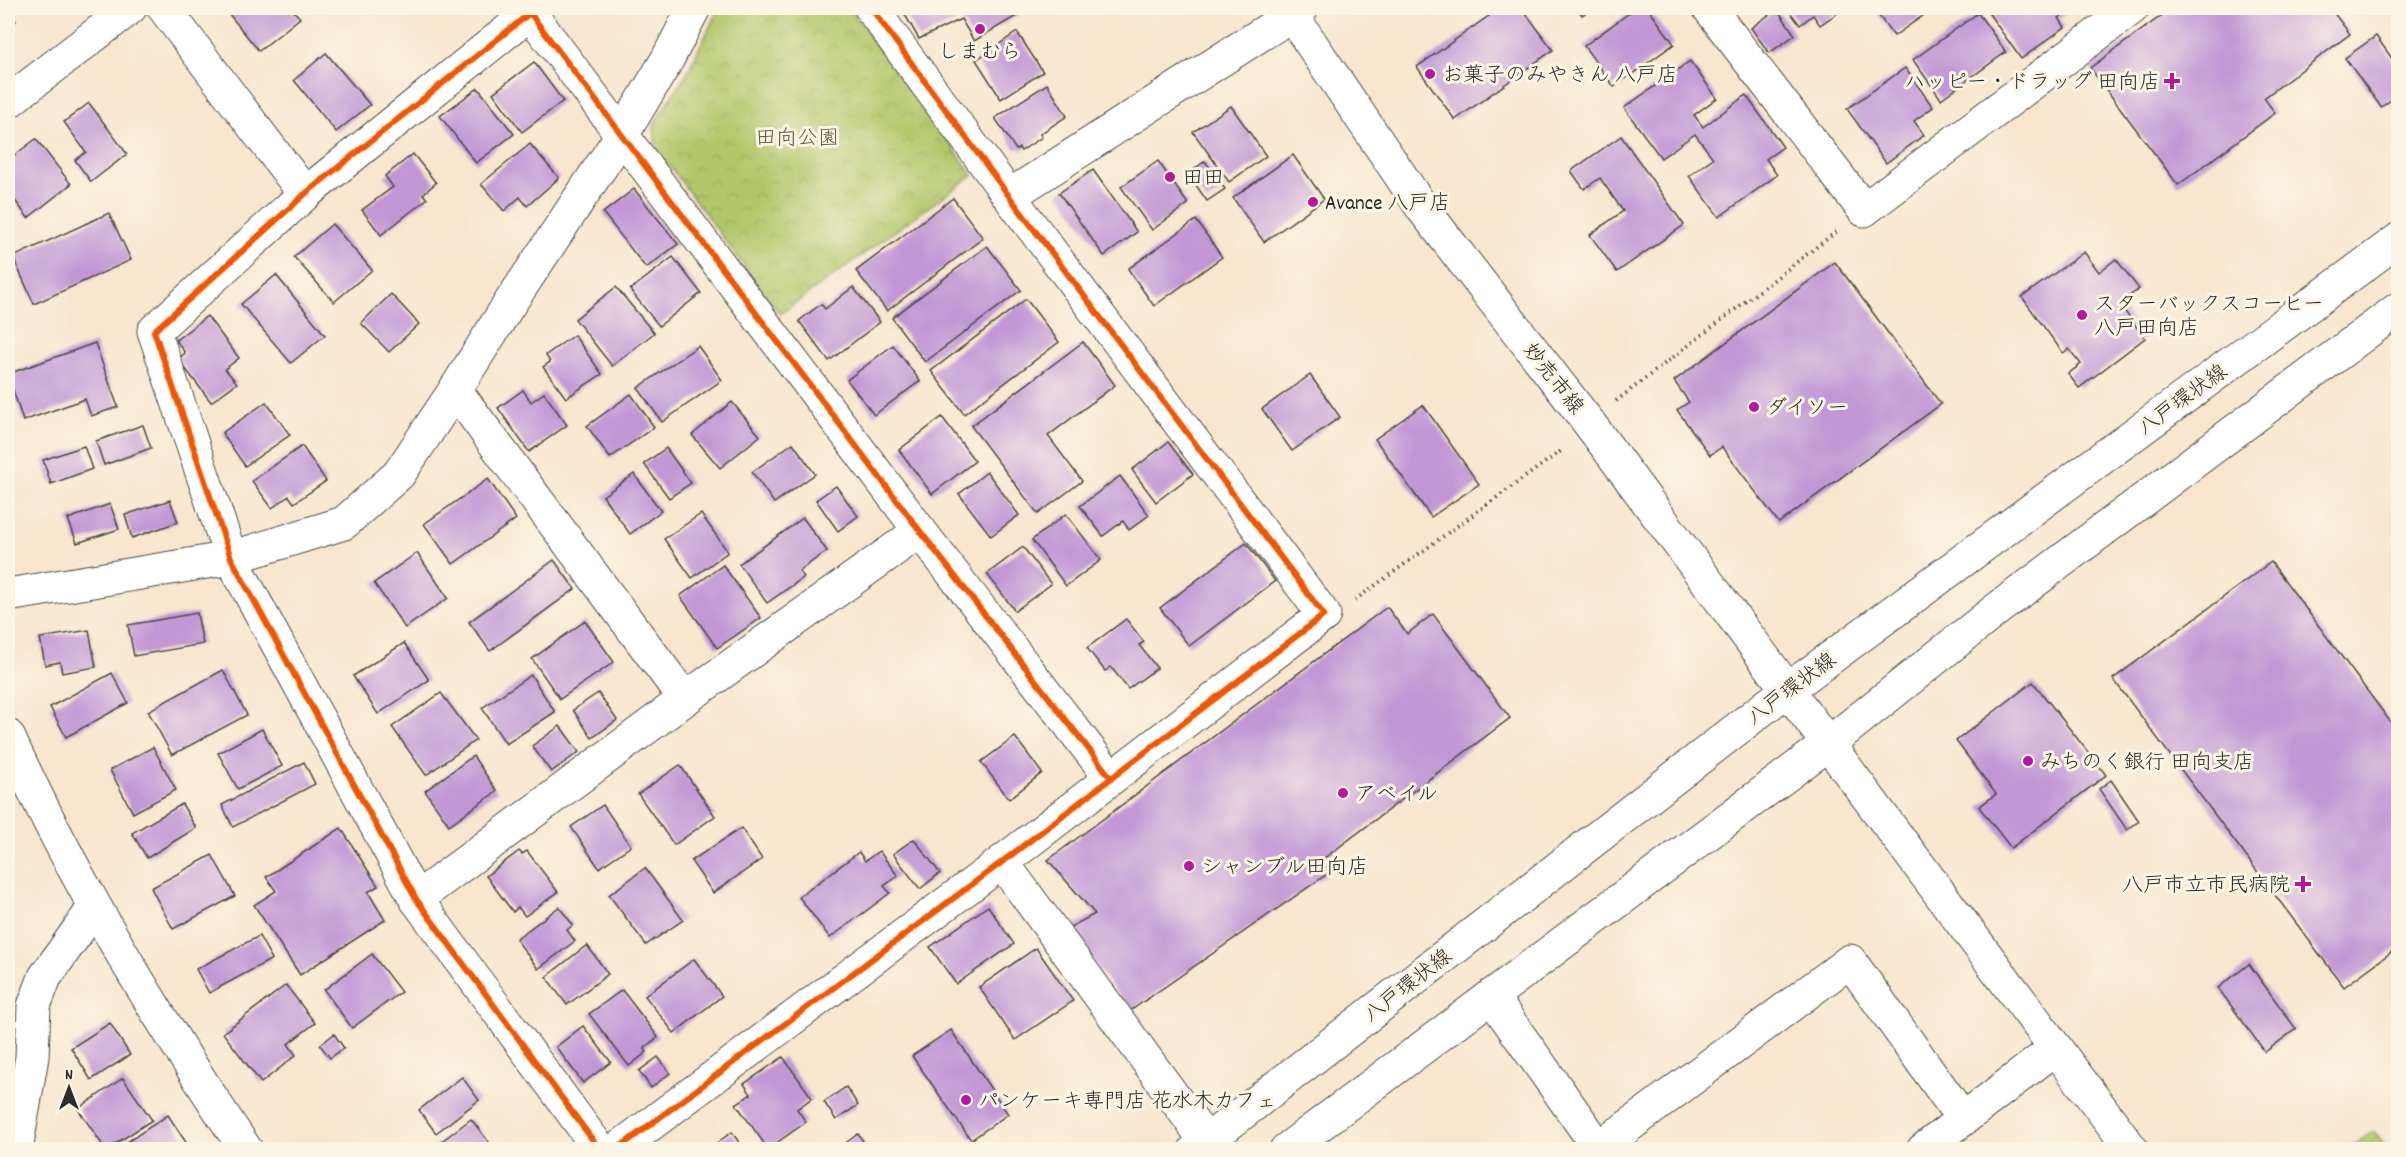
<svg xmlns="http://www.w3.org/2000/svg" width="2406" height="1157" font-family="Dekko,'Klee One',sans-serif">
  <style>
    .park { fill: url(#park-crowns); stroke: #6f794b; stroke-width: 1.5 }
    .building { fill: #c197d6 }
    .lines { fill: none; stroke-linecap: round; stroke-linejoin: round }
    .minor-casing { stroke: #4a4743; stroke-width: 35 }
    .major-casing { stroke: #4a4743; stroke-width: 35 }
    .path { stroke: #4a4743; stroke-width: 4; stroke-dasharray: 1.5 4.5; stroke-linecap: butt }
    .minor { stroke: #fff; stroke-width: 33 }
    .major { stroke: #fff; stroke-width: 33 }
    .cycleway-casing { stroke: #fcf5e5; stroke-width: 10 }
    .cycleway { stroke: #e8590c; stroke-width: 6 }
    .poi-dot { fill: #b5179e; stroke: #fcf5e5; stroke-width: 2 }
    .labels { text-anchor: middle; stroke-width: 6; stroke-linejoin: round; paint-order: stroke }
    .poi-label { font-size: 21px; fill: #2b2b2b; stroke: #fcf5e5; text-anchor: start }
    .park-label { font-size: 21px; fill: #545a3e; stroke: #fcf5e5 }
    .street-label { font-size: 21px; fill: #2b2b2b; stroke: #fcf5e5 }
  </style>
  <defs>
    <pattern id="park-crowns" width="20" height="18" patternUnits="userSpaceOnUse" patternTransform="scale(1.5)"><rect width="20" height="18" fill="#b3c76b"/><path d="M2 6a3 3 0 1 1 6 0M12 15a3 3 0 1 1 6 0" fill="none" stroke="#9aab5d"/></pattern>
  </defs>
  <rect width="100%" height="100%" fill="#fcf5e5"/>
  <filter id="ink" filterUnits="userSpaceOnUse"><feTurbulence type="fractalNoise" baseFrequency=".0167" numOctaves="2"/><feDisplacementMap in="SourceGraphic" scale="12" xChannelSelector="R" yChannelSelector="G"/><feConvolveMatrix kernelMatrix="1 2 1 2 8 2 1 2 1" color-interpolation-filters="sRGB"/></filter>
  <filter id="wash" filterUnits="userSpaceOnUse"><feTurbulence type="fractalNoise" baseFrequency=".008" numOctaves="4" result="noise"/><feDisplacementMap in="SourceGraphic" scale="24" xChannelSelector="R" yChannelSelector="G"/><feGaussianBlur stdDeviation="1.35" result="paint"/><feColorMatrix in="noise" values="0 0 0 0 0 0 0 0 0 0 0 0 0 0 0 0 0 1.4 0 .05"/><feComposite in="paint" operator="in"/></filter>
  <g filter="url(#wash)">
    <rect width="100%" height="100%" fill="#f8e6ce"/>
    <g class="park">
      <path d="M719,8H849L973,175L780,314L659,152L655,141L654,126L658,117L686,75Z"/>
      <path d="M2374,1131L2387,1149H2348Z"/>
    </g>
    <g id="blocks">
      <g class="building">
        <path d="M224,8H291L300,18L259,51Z"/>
        <path d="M901,8H1030L974,41L961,19L919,39Z"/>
        <path d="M1500,8H1522L1553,50L1455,120L1417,67Z"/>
        <path d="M1577,8H1593L1582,15Z"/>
        <path d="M1636,8H1648L1674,44L1614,87L1584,46Z"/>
        <path d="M1787,8H1845L1820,25L1813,15L1800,25Z"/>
        <path d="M1873,8H1934L1894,36Z"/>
        <path d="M1993,8H2073L2059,18L2065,27L2021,59L1987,11Z"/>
        <path d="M2172,8H2330L2350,34L2264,98L2275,113L2178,185L2090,68Z"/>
        <path d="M8,9L16,21L8,27Z"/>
        <path d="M1777,9L1795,35L1769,53L1751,28Z"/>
        <path d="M1978,13L2006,52L1941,99L1913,60Z"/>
        <path d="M1017,32L1043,72L1001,99L976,60Z"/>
        <path d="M2376,36L2398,67V95L2381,107L2345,58Z"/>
        <path d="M326,53L370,105L336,132L294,80Z"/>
        <path d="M1690,61L1717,98L1694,115L1703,127L1746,95L1783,147L1766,159L1777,175L1719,217L1689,176L1713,158L1695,134L1661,158L1624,108Z"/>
        <path d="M534,62L563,101L522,132L493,93Z"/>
        <path d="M1905,68L1933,107L1914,121L1924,135L1886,163L1847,109Z"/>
        <path d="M1047,84L1067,116L1040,134L1042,137L1021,151L1019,148L1016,150L995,118Z"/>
        <path d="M478,88L514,134L476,163L440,116Z"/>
        <path d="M89,103L127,154L91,182L75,160L86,152L64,122Z"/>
        <path d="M1231,106L1266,156L1229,182L1193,132Z"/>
        <path d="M1621,136L1684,225L1617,272L1590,235L1623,211L1600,178L1584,189L1571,171Z"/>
        <path d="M36,139L71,184L28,218L8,191V160Z"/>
        <path d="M530,144L559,178L527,206L520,197L504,211L481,184Z"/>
        <path d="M413,154L436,183L423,194L427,199L381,235L362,210L393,187L385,176Z"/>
        <path d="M1293,155L1324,199L1264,242L1233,198Z"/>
        <path d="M1158,161L1188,204L1152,230L1121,187Z"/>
        <path d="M1205,161L1225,189L1207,201L1188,174Z"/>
        <path d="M1093,170L1137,232L1104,256L1059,193Z"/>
        <path d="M634,189L678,244L646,268L603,213Z"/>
        <path d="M953,198L983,238L887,311L856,271Z"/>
        <path d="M109,213L131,260L34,304L13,257Z"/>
        <path d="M1196,220L1222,257L1154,306L1128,269Z"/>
        <path d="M332,224L372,270L334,302L294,257Z"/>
        <path d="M987,246L1021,290L925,362L892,318Z"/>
        <path d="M2084,252L2099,272L2116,259L2139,289L2121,302L2125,307L2123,309L2145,338L2079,388L2068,374L2081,364L2069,349L2063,353L2022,297Z"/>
        <path d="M673,257L701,293L659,326L630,290Z"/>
        <path d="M1835,262L1941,404L1779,523L1722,447L1710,455L1677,410L1689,402L1674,381Z"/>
        <path d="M276,275L325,335L291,363L241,304Z"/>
        <path d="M616,287L654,333L612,366L575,319Z"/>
        <path d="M853,287L880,322L829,361L799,321L821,304L825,309Z"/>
        <path d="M391,294L419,324L389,352L361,323Z"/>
        <path d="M1026,299L1059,342L964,414L931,371Z"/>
        <path d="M207,316L239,358L225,369L237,383L211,402L178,359L185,353L176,340Z"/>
        <path d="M574,335L602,374L566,398L543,367L550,362L546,355Z"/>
        <path d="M1083,342L1115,385L1048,436L1082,481L1038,514L971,426Z"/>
        <path d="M95,343L118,407L91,416L85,399L23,421L8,374Z"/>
        <path d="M893,345L920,381L874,415L847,380Z"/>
        <path d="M698,346L722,380L662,422L638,388Z"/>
        <path d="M1310,375L1340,417L1292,451L1262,409Z"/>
        <path d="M523,390L531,402L544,393L567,425L529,452L498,408Z"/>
        <path d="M631,394L654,427L610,458L587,426Z"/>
        <path d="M266,402L290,435L245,466L222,433Z"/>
        <path d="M732,402L760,436L720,468L692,435Z"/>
        <path d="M1423,405L1479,484L1431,517L1375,439Z"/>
        <path d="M942,417L975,461L932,494L899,450Z"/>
        <path d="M143,425L151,448L104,465L96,441Z"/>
        <path d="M1168,442L1193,474L1156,502L1132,470Z"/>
        <path d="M793,443L815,474L774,503L752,472Z"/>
        <path d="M84,446L92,469L51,484L43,460Z"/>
        <path d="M302,446L326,481L294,503L289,496L272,508L252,481Z"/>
        <path d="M666,448L691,483L669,498L644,464Z"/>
        <path d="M987,472L1019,515L991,536L959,494Z"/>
        <path d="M634,474L661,511L630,534L603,496Z"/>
        <path d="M1120,476L1149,515L1129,530L1123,521L1103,536L1080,506Z"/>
        <path d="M488,479L516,519L453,564L424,524Z"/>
        <path d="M836,486L858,516L838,531L816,500Z"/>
        <path d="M170,500L178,522L132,538L125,515Z"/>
        <path d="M110,504L119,529L77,543L68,519Z"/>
        <path d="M701,514L728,552L692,578L664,539Z"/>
        <path d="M1066,514L1101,560L1066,586L1032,540Z"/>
        <path d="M803,518L827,551L799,571L804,577L767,603L739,564Z"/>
        <path d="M1246,543L1275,581L1189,646L1160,608Z"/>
        <path d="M1023,547L1051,584L1015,611L987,574Z"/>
        <path d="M417,553L448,598L405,628L374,583Z"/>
        <path d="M554,560L575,589L490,651L469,622Z"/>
        <path d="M2271,562L2398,732V947L2344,987L2113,679Z"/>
        <path d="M723,565L761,618L717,648L680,596Z"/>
        <path d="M1387,607L1407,634L1433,614L1510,718L1322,860L1330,872L1130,1011L1068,928L1095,914L1048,860Z"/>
        <path d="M197,613L203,644L134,656L128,625Z"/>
        <path d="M1126,619L1144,642L1139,645L1157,668L1128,689L1111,667L1105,671L1087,648Z"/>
        <path d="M585,621L614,662L560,699L532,659Z"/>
        <path d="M89,630L96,667L62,673L60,662L45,665L40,638Z"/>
        <path d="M404,643L429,680L378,714L353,676Z"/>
        <path d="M223,670L247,715L172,755L148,711Z"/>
        <path d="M112,673L128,703L66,737L50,707Z"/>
        <path d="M531,675L555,712L506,744L482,708Z"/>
        <path d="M2033,682L2106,775L2011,848L1979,807L1996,794L1956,741Z"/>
        <path d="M441,693L476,740L426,775L392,727Z"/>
        <path d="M598,693L617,720L592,738L573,710Z"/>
        <path d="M560,726L579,752L551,772L532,746Z"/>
        <path d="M262,729L282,766L238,789L218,753Z"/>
        <path d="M1015,737L1042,773L1009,799L981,762Z"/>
        <path d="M153,747L176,790L133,813L110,770Z"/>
        <path d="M473,756L497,791L449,825L425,791Z"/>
        <path d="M304,762L315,784L233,827L222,805Z"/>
        <path d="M680,765L715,816L674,845L638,794Z"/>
        <path d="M2111,780L2139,821L2127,830L2099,789Z"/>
        <path d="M182,804L196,828L147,858L132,833Z"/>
        <path d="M603,805L631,846L599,868L571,827Z"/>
        <path d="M341,828L378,886L368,892L385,920L300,975L254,905L276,891L266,877Z"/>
        <path d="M741,828L762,859L713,893L691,861Z"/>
        <path d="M914,839L940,873L920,889L893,854Z"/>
        <path d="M519,851L522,854L527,851L558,892L525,916L518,907L513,912L486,876Z"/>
        <path d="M879,851L898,876L884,886L890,893L830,938L799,897L859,852L865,861Z"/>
        <path d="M212,855L235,896L173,929L151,888Z"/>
        <path d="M645,868L683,920L646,945L609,895Z"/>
        <path d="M988,906L1014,944L956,984L930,947Z"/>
        <path d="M559,907L573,925L567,930L575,941L538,969L516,939Z"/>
        <path d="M259,936L272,959L209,993L196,969Z"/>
        <path d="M587,945L608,974L567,1005L546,977Z"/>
        <path d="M1036,948L1073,1001L1015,1040L979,987Z"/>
        <path d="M372,954L401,992L352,1028L324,990Z"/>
        <path d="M694,959L722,996L674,1033L645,996Z"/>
        <path d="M2249,964L2296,1029L2265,1052L2218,988Z"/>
        <path d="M286,985L315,1023L288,1044L296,1055L261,1083L223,1033Z"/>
        <path d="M622,990L658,1037L644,1048L647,1052L629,1066L589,1014Z"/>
        <path d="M110,1023L130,1055L91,1080L71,1048Z"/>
        <path d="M583,1026L611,1062L583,1083L556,1047Z"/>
        <path d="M951,1030L1008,1114L971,1140L912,1056Z"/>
        <path d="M334,1034L344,1048L330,1058L320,1045Z"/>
        <path d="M658,1057L670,1073L651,1088L639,1071Z"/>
        <path d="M783,1057L812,1098L797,1109L806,1122L768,1149L736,1104L751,1094L744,1084Z"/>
        <path d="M462,1077L479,1100L436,1133L419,1110Z"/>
        <path d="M123,1078L152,1120L106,1150L78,1109Z"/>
        <path d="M846,1087L858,1105L836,1120L824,1102Z"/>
        <path d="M168,1115L191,1150H115Z"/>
        <path d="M471,1119L495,1150H430Z"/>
        <path d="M732,1132L744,1150H707Z"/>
        <path d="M858,1134L869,1150H836Z"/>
      </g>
    </g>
  </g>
  <g filter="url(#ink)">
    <use href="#blocks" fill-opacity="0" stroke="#4a4743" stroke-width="1.5"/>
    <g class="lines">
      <defs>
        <g id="minor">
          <path d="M164,8L305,194"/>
          <path d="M1709,8L1864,210L2132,8"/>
          <path d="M8,102L130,8"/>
          <path d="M1009,196L1302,8"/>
          <path d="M455,390L685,699"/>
          <path d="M8,595L231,558L344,523L399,474L455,390L508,306L622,135L667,60L694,8"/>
          <path d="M8,736C74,881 157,1017 246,1150"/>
          <path d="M1828,744L2132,1150"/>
          <path d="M1002,862L1206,1141"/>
          <path d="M416,899L685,699L920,531"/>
          <path d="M1491,996L1599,1148L1597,1150"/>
          <path d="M1599,1148L1850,961L1963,1119"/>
          <path d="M16,1150L32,1057L34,1006L45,977L94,908"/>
          <path d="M600,1150L416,899L231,558L154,331L305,194L530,13L920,531L1111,778"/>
          <path d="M616,1150L1002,862L1324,615L1009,196L871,8"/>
          <path d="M1923,1150L2056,1048"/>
        </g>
        <g id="major">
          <path d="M1287,8L1423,209L1589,423L1828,744"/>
          <path d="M1195,1150L1787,690L2398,240"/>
          <path d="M1286,1150L1828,744L1996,610L2398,309"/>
        </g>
      </defs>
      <use href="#minor" class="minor-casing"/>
      <use href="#major" class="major-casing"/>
      <g class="path">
        <path d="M1616,401L1836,232"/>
        <path d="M1355,600L1561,451"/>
      </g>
      <use href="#minor" class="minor"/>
      <use href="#major" class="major"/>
      <defs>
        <g id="cycleway">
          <path d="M600,1150L416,899L231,558L154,331L305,194L530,13L920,531L1111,778"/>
          <path d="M616,1150L1002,862L1324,615L1009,196L871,8"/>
        </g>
      </defs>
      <use href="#cycleway" class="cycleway-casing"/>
      <use href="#cycleway" class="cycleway"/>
    </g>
  </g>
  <g class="poi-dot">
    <circle cx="980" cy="29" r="6"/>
    <circle cx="1430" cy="74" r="6"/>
    <path d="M2169 72h6v6h6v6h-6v6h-6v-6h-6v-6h6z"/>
    <circle cx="1170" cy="177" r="6"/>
    <circle cx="1313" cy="202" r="6"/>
    <circle cx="2082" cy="315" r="6"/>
    <circle cx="1754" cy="407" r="6"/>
    <circle cx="2028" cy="761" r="6"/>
    <circle cx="1343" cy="793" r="6"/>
    <circle cx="1189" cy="866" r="6"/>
    <path d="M2300 875h6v6h6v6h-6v6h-6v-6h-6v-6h6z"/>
    <circle cx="966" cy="1100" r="6"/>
  </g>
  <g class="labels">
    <g class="poi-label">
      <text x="980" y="58" text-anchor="middle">しまむら</text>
      <text x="1442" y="81">お菓子のみやきん 八戸店</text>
      <text x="2160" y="88" text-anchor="end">ハッピー・ドラッグ 田向店</text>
      <text x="1182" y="184">田田</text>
      <text x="1325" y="209">Avance 八戸店</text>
      <text x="2094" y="310">スターバックスコーヒー<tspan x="2094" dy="24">八戸田向店</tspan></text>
      <text x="1766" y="414">ダイソー</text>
      <text x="2040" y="768">みちのく銀行 田向支店</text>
      <text x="1355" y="800">アベイル</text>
      <text x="1201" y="873">シャンブル田向店</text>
      <text x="2290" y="891" text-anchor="end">八戸市立市民病院</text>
      <text x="978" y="1107">パンケーキ専門店 花水木カフェ</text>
    </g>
    <g class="park-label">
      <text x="797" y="144">田向公園</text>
    </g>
    <g class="street-label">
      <text transform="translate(1554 378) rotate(52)" y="7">妙売市線</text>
      <text transform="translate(2182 399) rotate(-36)" y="7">八戸環状線</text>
      <text transform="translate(1791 688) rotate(-37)" y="7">八戸環状線</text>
      <text transform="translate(1407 985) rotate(-38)" y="7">八戸環状線</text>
    </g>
  </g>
  <rect width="2406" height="1157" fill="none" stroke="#fcf5e5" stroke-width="30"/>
  <g transform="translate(69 1088)" stroke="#fcf5e5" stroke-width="4.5" paint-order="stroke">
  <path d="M0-4.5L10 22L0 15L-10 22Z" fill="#2b2b2b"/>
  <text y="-9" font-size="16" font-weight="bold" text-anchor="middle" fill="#2b2b2b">N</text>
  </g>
</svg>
